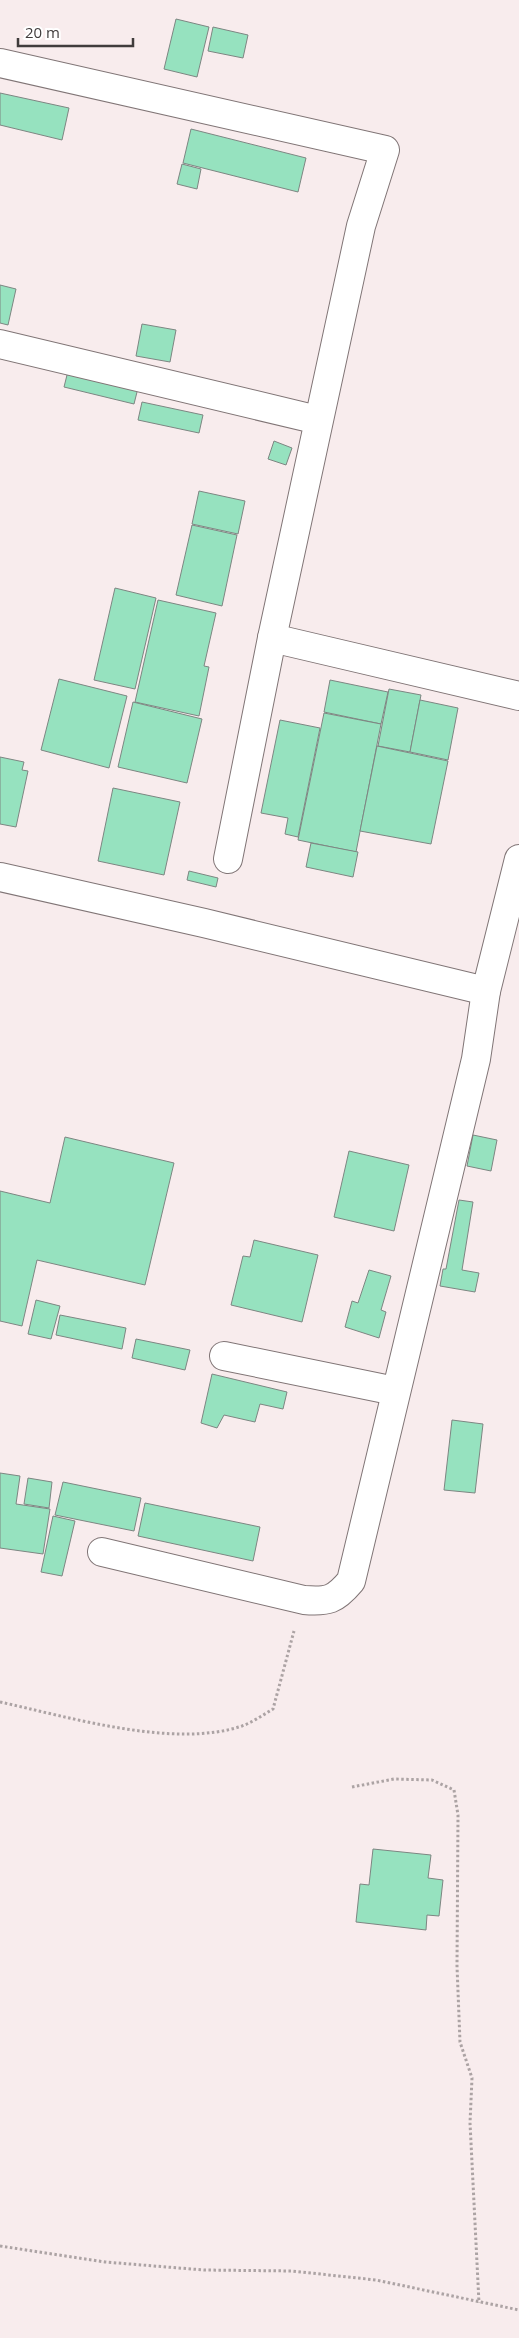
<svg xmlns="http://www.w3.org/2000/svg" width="519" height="2338" font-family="'Open Sans',sans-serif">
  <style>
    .building { fill: #96e2bf; stroke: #7d8682 }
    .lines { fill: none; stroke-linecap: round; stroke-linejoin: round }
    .street-casing { stroke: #807576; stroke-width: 30 }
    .path { stroke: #aca3a4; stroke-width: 3; stroke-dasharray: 2.5 2.5; stroke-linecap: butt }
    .street { stroke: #fff; stroke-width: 28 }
  </style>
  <rect width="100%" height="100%" fill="#f8eced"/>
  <g class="building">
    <path d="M176,19L209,27L197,77L164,69Z"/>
    <path d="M213,27L248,35L243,58L208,51Z"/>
    <path d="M0,93L69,108L62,140L0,125Z"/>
    <path d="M191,129L306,158L298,192L183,163Z"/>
    <path d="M182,164L201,169L197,189L177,184Z"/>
    <path d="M0,285L16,289L8,325L0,323Z"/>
    <path d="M142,324L176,330L170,362L136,356Z"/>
    <path d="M68,371L138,388L134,404L64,387Z"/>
    <path d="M142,402L203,415L199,433L138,420Z"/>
    <path d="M274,441L292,448L286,465L268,459Z"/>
    <path d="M199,491L245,501L238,534L192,524Z"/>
    <path d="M192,525L237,535L222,606L176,595Z"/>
    <path d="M115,588L156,598L135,689L94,680Z"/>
    <path d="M158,600L216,613L204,666L209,667L199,716L135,702Z"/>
    <path d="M59,679L127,696L109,768L41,750Z"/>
    <path d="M330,680L388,692L381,724L324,712Z"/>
    <path d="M389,689L421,695L410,752L378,746Z"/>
    <path d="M420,700L458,708L448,760L410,752Z"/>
    <path d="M133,702L202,719L187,783L118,767Z"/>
    <path d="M324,713L381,724L356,852L298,840Z"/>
    <path d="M280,720L320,728L298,837L285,834L288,818L261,813Z"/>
    <path d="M377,746L448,761L431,844L360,831Z"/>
    <path d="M0,757L24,762L22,770L28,771L16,827L0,824Z"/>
    <path d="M113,788L180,802L164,875L98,861Z"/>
    <path d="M311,843L358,852L353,877L306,867Z"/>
    <path d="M189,871L218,878L216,887L187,880Z"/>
    <path d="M473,1135L497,1140L491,1171L467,1166Z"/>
    <path d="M65,1137L174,1163L145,1285L37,1260L22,1326L0,1321V1191L50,1203Z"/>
    <path d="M349,1151L409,1165L394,1231L334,1217Z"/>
    <path d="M459,1200L473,1202L462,1270L479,1273L475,1292L440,1286L443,1269H446Z"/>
    <path d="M254,1240L318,1255L302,1322L231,1305L243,1256L250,1257Z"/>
    <path d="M369,1270L391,1276L381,1310L386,1312L379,1338L345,1327L352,1301L358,1303Z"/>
    <path d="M36,1300L60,1306L51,1339L28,1334Z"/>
    <path d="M60,1315L126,1328L122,1349L56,1335Z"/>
    <path d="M136,1339L190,1350L185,1370L132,1358Z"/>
    <path d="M212,1374L287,1392L283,1409L260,1404L255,1422L224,1415L217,1428L201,1423Z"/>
    <path d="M452,1420L483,1424L475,1493L444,1490Z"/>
    <path d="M0,1473L20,1476L16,1504L50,1509L43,1554L0,1548Z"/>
    <path d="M28,1478L52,1482L49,1508L24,1504Z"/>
    <path d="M63,1482L141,1498L134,1531L55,1515Z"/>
    <path d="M145,1503L260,1527L253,1561L138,1536Z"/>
    <path d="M53,1516L75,1521L62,1576L41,1572Z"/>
    <path d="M373,1849L431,1855L428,1878L443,1880L439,1916L427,1915L426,1930L356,1922L360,1884L369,1885Z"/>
  </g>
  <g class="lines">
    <defs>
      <g id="street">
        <path d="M0,63L385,150L361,226L272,638L228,859"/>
        <path d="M0,344L318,420"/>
        <path d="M272,638L519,696"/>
        <path d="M0,877L204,923L486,991"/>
        <path d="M224,1356L395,1391"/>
        <path d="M102,1552L304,1600C328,1602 335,1600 351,1581L476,1059L486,991L519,859"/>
      </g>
    </defs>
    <use href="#street" class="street-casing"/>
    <g class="path">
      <path d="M0,1702C69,1717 174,1749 242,1726C253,1722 263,1715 273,1709L294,1631"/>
      <path d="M352,1787L394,1779L432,1780L454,1790L458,1815L457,1966L460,2042L472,2078L470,2123L479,2303"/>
      <path d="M0,2246L105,2262L204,2270L292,2271L376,2280L519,2310"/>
    </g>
    <use href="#street" class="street"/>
  </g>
  <path d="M18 38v8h115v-8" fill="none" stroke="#403c3c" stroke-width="2.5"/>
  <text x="25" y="38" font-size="15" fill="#403c3c" stroke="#ffffff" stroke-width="4" paint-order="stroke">20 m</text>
</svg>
